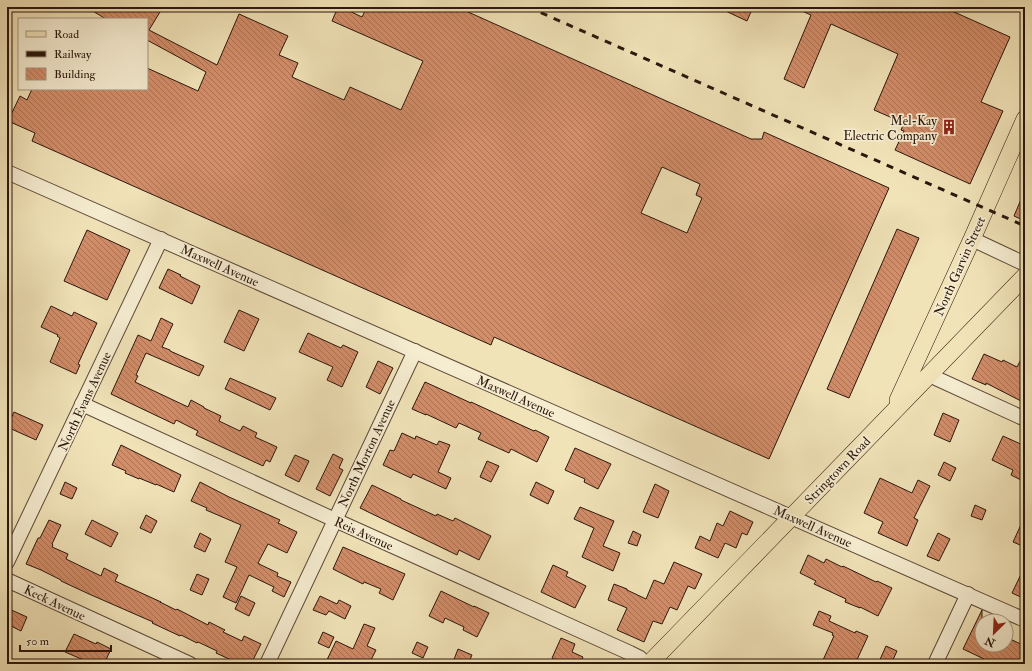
<svg xmlns="http://www.w3.org/2000/svg" width="1032" height="671" font-family="'IM FELL Double Pica',serif">
  <style>
    .building { fill: url(#building-back-hatch); stroke: #2b160d; fill-rule: evenodd }
    .lines { fill: none; stroke-linecap: round; stroke-linejoin: round }
    .minor-casing { stroke: #5c4938; stroke-width: 16 }
    .major-casing { stroke: #2b160d; stroke-width: 18 }
    .minor { stroke: #f6edd1; stroke-width: 14 }
    .major { stroke: #f1e3b8; stroke-width: 17 }
    .rail { stroke: #2b160d; stroke-width: 3; stroke-dasharray: 7 7; stroke-linecap: butt }
    .labels { text-anchor: middle; stroke-width: 3.5; stroke-linejoin: round; paint-order: stroke }
    .poi-label { font-size: 13px; fill: #2b160d; stroke: #f6edd1; text-anchor: end }
    .street-label { font-size: 13px; fill: #2b160d; stroke: #f6edd1 }
  </style>
  <defs>
    <pattern id="building-back-hatch" width="6" height="6" patternUnits="userSpaceOnUse"><rect width="6" height="6" fill="#d28d69"/><path d="M-1 5l2 2M0 0l6 6M5-1l2 2" fill="none" stroke="#ab7255"/></pattern>
  </defs>
  <rect width="100%" height="100%" fill="#f1e3b8"/>
  <filter id="stains"><feTurbulence type="fractalNoise" baseFrequency=".005" numOctaves="4"/><feColorMatrix values="0 0 0 0 .2 0 0 0 0 .09 0 0 0 0 .02 0 0 0 .5 -.17"/></filter>
  <radialGradient id="worn" r=".72"><stop offset=".6" stop-color="#630" stop-opacity="0"/><stop offset="1" stop-color="#630" stop-opacity=".3"/></radialGradient>
  <g class="building">
    <path d="M86,7H163L149,30L217,65L239,14L288,36L279,55L298,63L292,77L344,100L350,87L401,110L423,61L332,21L338,7H341L362,17L367,7H457L751,139H762L764,132L889,188L769,459L494,337L491,345L32,141L35,133L8,121L20,96L27,100L32,89H147V68L198,91L206,72L147,40V19H106ZM662,167L700,184L696,195L702,198L687,233L641,213Z"/>
    <path d="M717,7H753L747,21Z"/>
    <path d="M793,7H943L1010,37L981,102L1003,111L970,184L895,150L904,131L901,130L904,123L874,110L898,54L831,24L804,88L784,79L811,15Z"/>
    <path d="M1025,190V221L1014,216Z"/>
    <path d="M897,229L919,238L849,398L827,389Z"/>
    <path d="M87,230L130,250L107,300L64,281Z"/>
    <path d="M168,269L181,275L180,276L200,286L192,304L159,288Z"/>
    <path d="M51,306L72,316L74,312L97,323L78,364L80,365L76,374L50,362L60,338L57,336L58,335L41,327Z"/>
    <path d="M239,310L259,319L244,351L224,342Z"/>
    <path d="M161,318L173,324L162,347L170,350V351L204,366L199,376L146,353L136,375L138,376L135,382L188,407L191,400L204,407V408L221,416L219,421L240,431L243,426L257,433L255,437L277,447L270,462L266,460L263,466L196,435L198,431L176,420L174,424L111,394L138,335L151,341Z"/>
    <path d="M308,333L341,348L343,345L358,352L342,387L327,380L333,367L299,352Z"/>
    <path d="M1025,352V393L1021,401L986,383V385L972,379L984,354L1002,362L1003,360L1017,367Z"/>
    <path d="M378,361L393,368L380,394L366,387Z"/>
    <path d="M230,378L276,398L270,410L225,389Z"/>
    <path d="M425,382L471,403V402L534,431L535,430L549,437L537,462L511,449L509,453L478,439L481,433L459,423L456,428L426,414V415L412,409Z"/>
    <path d="M14,412L43,425L36,440L7,427Z"/>
    <path d="M943,413L959,420L950,442L934,435Z"/>
    <path d="M402,433L415,439L416,436L437,445L439,441L450,445L438,472L451,478L446,489L413,474L411,478L383,465L390,450L394,451Z"/>
    <path d="M1003,436L1025,446V482L1011,475L1013,470L992,460Z"/>
    <path d="M121,445L181,475L174,492L156,484V485L139,478V479L125,473L126,471L112,465Z"/>
    <path d="M575,448L611,464L598,489L584,482L585,479L565,470Z"/>
    <path d="M333,454L343,459L339,468L343,470L330,496L316,489Z"/>
    <path d="M295,455L309,461L299,482L285,475Z"/>
    <path d="M487,461L499,466L491,482L480,477Z"/>
    <path d="M944,462L956,468L950,481L938,475Z"/>
    <path d="M880,478L912,493L918,480L930,486L914,518L918,520L907,546L878,533L883,522L864,513Z"/>
    <path d="M65,482L77,488L72,499L60,494Z"/>
    <path d="M200,482L229,497L280,520L278,523L297,532L287,553L268,544L258,563H259V564L278,573L277,576L291,582L284,597L272,591L274,587L249,575L236,603L223,597L237,567L225,562L241,525L206,510L207,508L191,501Z"/>
    <path d="M536,482L554,491L548,504L530,495Z"/>
    <path d="M655,484L669,491L658,518L643,512Z"/>
    <path d="M372,485L401,499V500L436,516L437,514L453,521L455,518L491,536L479,560L459,550L457,555L360,508Z"/>
    <path d="M975,505L986,510L982,520L971,516Z"/>
    <path d="M580,507L614,521L603,546L620,553L613,571L582,557L594,528L574,519Z"/>
    <path d="M730,511L753,522L747,535L742,533L736,548L725,543L718,558L695,548L700,536L710,541L717,523L723,526Z"/>
    <path d="M146,515L157,521L151,533L140,528Z"/>
    <path d="M1025,516V547L1013,542Z"/>
    <path d="M49,520L61,525L52,544L53,545L52,547L68,554L66,559L101,576L104,568L118,575L115,581L161,602H160L176,610L177,609L208,625L209,622L225,630L223,632L242,641L244,636L261,644L251,664H240L229,659L216,653L217,651L198,642L197,643L181,635L180,636L152,623L153,622L89,594L61,581V580L41,570L26,564L38,538H40Z"/>
    <path d="M92,520L118,533L111,547L85,534Z"/>
    <path d="M633,531L641,535L637,546L628,543Z"/>
    <path d="M200,533L211,539L205,552L194,547Z"/>
    <path d="M938,533L950,539L939,561L927,556Z"/>
    <path d="M343,547L405,574L393,600L379,593L381,589L364,582L363,584L333,569Z"/>
    <path d="M808,555L824,563L826,559L842,567L843,566L876,582L877,581L892,588L878,616L860,607V608L845,602L846,599L814,584L816,581L800,573Z"/>
    <path d="M674,562L702,574L695,589L688,586L677,610L670,607L662,624L653,621L644,642L617,630L627,608L608,600L614,584L627,589V590L646,599L654,580L664,584Z"/>
    <path d="M553,565L568,572L566,576L586,586L575,608L541,592Z"/>
    <path d="M1025,566V599L1012,593Z"/>
    <path d="M197,574L209,579L202,595L190,590Z"/>
    <path d="M441,591L474,607V606L489,613L477,637L463,630L464,627L445,618L443,623L429,616Z"/>
    <path d="M241,596L255,603L249,616L235,609Z"/>
    <path d="M320,596L337,604L339,600L351,606L345,619L329,611L326,615L313,610Z"/>
    <path d="M7,608L27,617L21,631L7,624Z"/>
    <path d="M982,610V645H1006V640L1009,641L1010,639L1025,646V664H982L984,659L963,649Z"/>
    <path d="M819,611L831,616L829,621L855,633L856,631L868,636L855,664H831L823,660L834,636L832,635L833,633L813,625Z"/>
    <path d="M364,624L375,628L367,646L376,650L369,664H325L336,641L353,649Z"/>
    <path d="M323,632L334,637L329,648L318,643Z"/>
    <path d="M74,634L96,644L97,642L111,649L104,664H93L65,652Z"/>
    <path d="M561,638L575,644L572,652L583,657L580,664H565L552,658Z"/>
    <path d="M417,642L428,647L423,658L412,653Z"/>
    <path d="M886,646L897,651L891,664H878Z"/>
    <path d="M458,649L472,655L468,664H459L453,662Z"/>
  </g>
  <g class="lines">
    <defs>
      <g id="minor">
        <path d="M7,172L1025,620"/>
        <path d="M972,239L1025,264"/>
        <path d="M929,375L1025,419"/>
        <path d="M82,404L335,520L630,653L640,658L644,664"/>
        <path d="M7,562L161,239"/>
        <path d="M7,580L190,664"/>
        <path d="M267,664L415,351"/>
        <path d="M935,664L968,594"/>
      </g>
      <g id="major">
        <path d="M898,400L972,239L1025,119"/>
        <path d="M649,664L1025,276"/>
      </g>
    </defs>
    <use href="#minor" class="minor-casing"/>
    <use href="#major" class="major-casing"/>
    <use href="#minor" class="minor"/>
    <use href="#major" class="major"/>
    <path class="rail" d="M528,7L1025,226"/>
  </g>
  <defs>
    <symbol id="building-bare" viewBox="-9 -9 18 18"><path d="M-4-6H4V6H1V3H-1V6H-4ZM-2.5-4.3h1.7v1.8h-1.7ZM.8-4.3h1.7v1.8H.8ZM-2.5-1h1.7V.8h-1.7ZM.8-1h1.7V.8H.8Z" fill="#8f2418" stroke="#f6edd1" stroke-width="2.5" paint-order="stroke"/></symbol>
  </defs>
  <g fill-rule="evenodd">
    <use href="#building-bare" x="938" y="116" width="22" height="22"/>
  </g>
  <g class="labels">
    <g class="poi-label">
      <text x="937" y="125">Mel-Kay<tspan x="937" dy="15">Electric Company</tspan></text>
    </g>
    <g class="street-label">
      <text transform="translate(220 265) rotate(24)" y="5">Maxwell Avenue</text>
      <text transform="translate(959 266) rotate(-66)" y="5">North Garvin Street</text>
      <text transform="translate(516 396) rotate(24)" y="5">Maxwell Avenue</text>
      <text transform="translate(84 401) rotate(-65)" y="5">North Evans Avenue</text>
      <text transform="translate(366 453) rotate(-65)" y="5">North Morton Avenue</text>
      <text transform="translate(837 470) rotate(-46)" y="5">Stringtown Road</text>
      <text transform="translate(813 526) rotate(24)" y="5">Maxwell Avenue</text>
      <text transform="translate(364 533) rotate(24)" y="5">Reis Avenue</text>
      <text transform="translate(55 602) rotate(25)" y="5">Keck Avenue</text>
    </g>
  </g>
  <rect width="1032" height="671" fill="none" stroke="#f1e3b8" stroke-width="24"/>
  <rect x="8" y="8" width="1016" height="655" fill="none" stroke="#2b160d" stroke-width="2"/>
  <rect x="12" y="12" width="1008" height="647" fill="none" stroke="#2b160d"/>
  <rect x="18" y="18" width="130" height="72" fill="#f6edd1" stroke="#a59783"/>
  <rect x="26" y="31" width="20" height="6" fill="#f1e3b8" stroke="#a59783"/>
  <text x="54" y="38" font-size="12" fill="#2b160d">Road</text>
  <rect x="26" y="51" width="20" height="6" fill="#2b160d" stroke="#a59783"/>
  <text x="54" y="58" font-size="12" fill="#2b160d">Railway</text>
  <rect x="26" y="68" width="20" height="12" fill="url(#building-back-hatch)" stroke="#a59783"/>
  <text x="54" y="78" font-size="12" fill="#2b160d">Building</text>
  <g transform="translate(994 633) rotate(204)"><circle r="19" fill="#f6edd1" stroke="#a59783"/>
  <path d="M0-3L7 15L0 10L-7 15Z" fill="#8f2418"/>
  <text y="-6" font-size="11" font-weight="bold" text-anchor="middle" fill="#2b160d">N</text>
  </g>
  <path d="M20 645v6h91v-6" fill="none" stroke="#2b160d" stroke-width="2"/>
  <text x="26" y="645" font-size="12" fill="#2b160d" stroke="#f6edd1" stroke-width="3" paint-order="stroke">50 m</text>
  <rect width="100%" height="100%" filter="url(#stains)"/>
  <rect width="100%" height="100%" fill="url(#worn)"/>
</svg>
